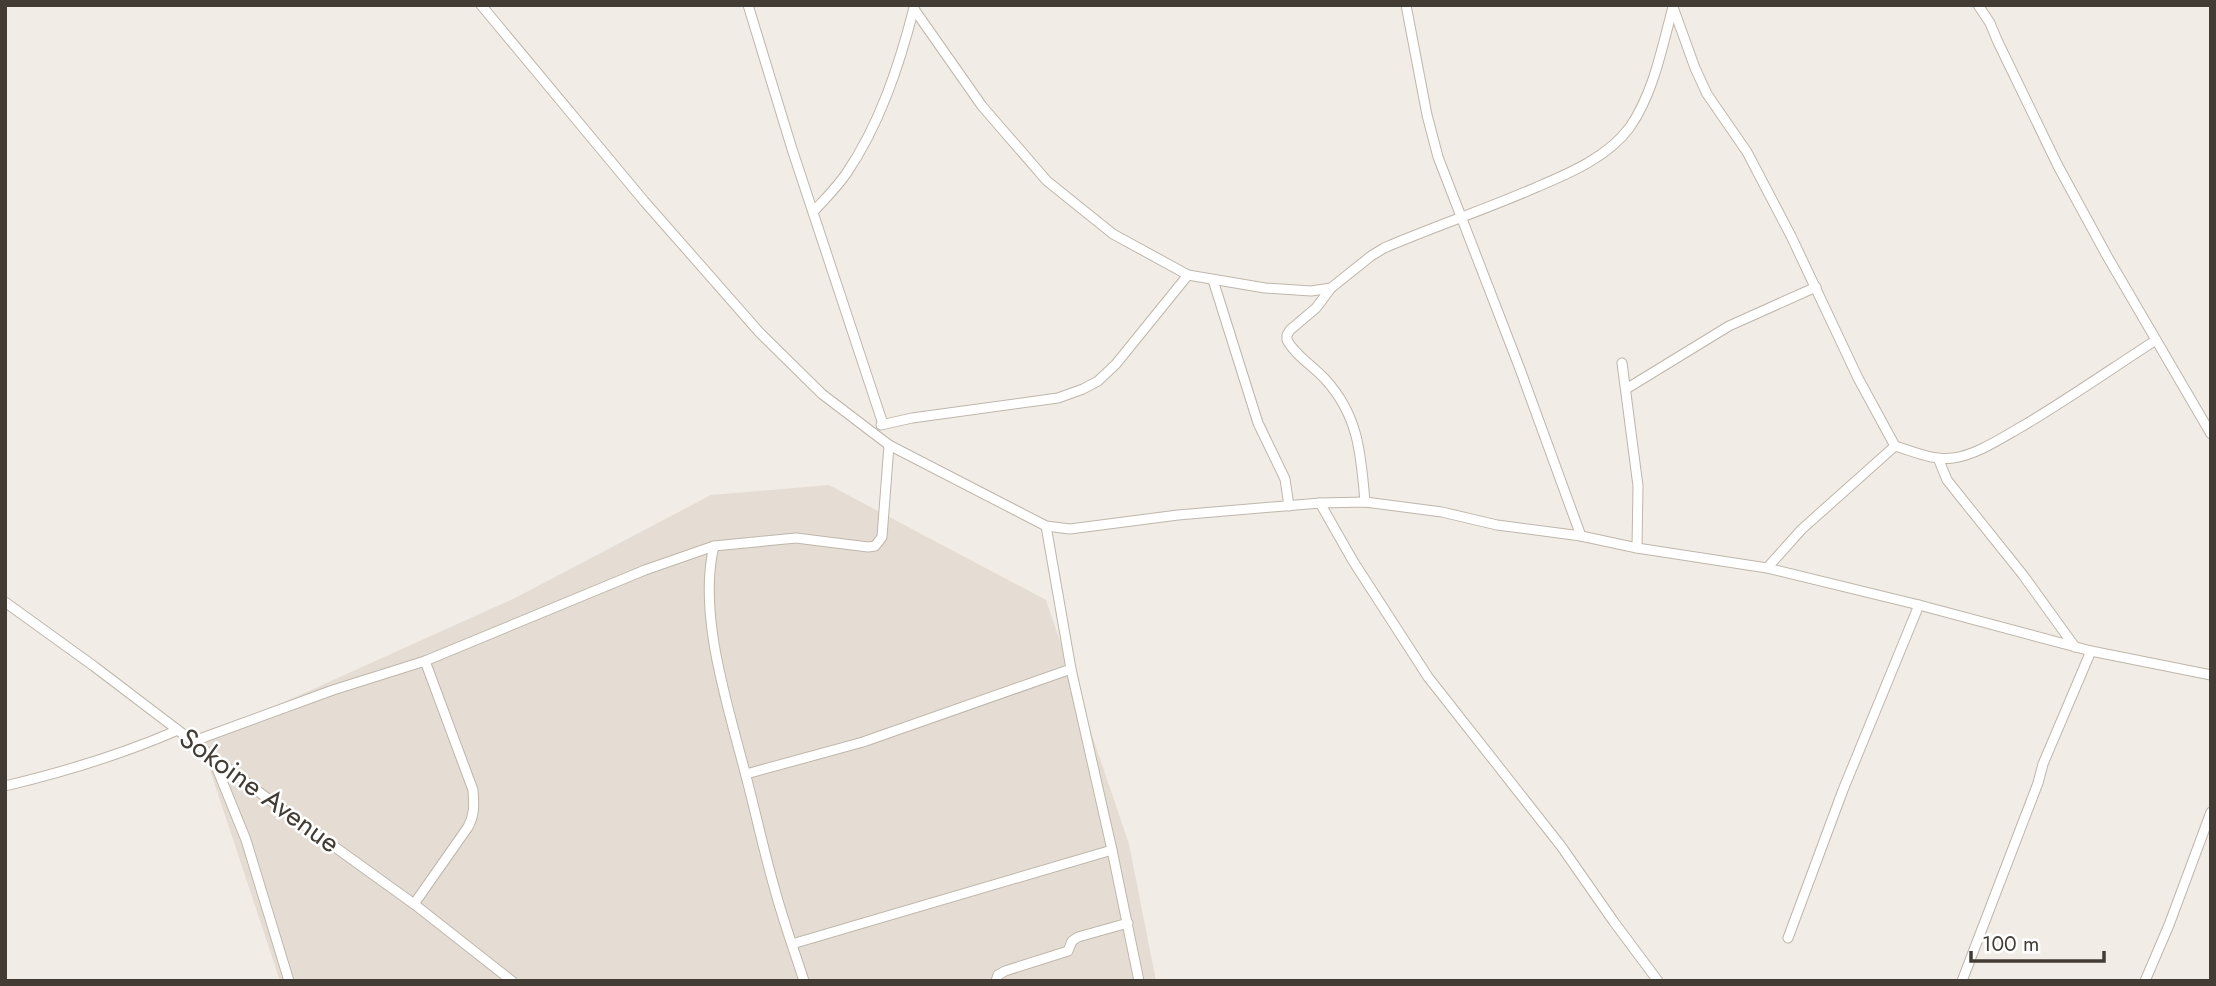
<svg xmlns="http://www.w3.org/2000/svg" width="2216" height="986" font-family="Jost,sans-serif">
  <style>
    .residential { fill: #e5ddd3 }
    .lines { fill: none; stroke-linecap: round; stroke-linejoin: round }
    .minor-casing { stroke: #bfb6ab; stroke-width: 11 }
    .minor { stroke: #fff; stroke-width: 9 }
    .labels { text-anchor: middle; stroke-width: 5; stroke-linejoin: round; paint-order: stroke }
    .street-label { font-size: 28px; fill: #433c35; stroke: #fff }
  </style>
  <rect width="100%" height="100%" fill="#f1ece5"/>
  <path class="residential" d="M829,485L1046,600L1129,844L1156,981H280L200,740L515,598L711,495Z"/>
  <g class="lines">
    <defs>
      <g id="minor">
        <path d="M481,5L644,201L760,333L822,394L889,445L1046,526L1070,529L1178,515L1320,503L1365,502L1442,512L1497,525L1581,536L1637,548L1767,568L1919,605L2091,651L2211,675"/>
        <path d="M748,5L792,149L883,424"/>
        <path d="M1406,5L1427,115L1438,157L1520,369L1581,536"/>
        <path d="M1978,5L1990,23L1997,40L2058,166L2107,256L2211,434"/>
        <path d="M1673,7L1695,68L1707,94L1747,152L1791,236L1858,378L1895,446C1913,451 1933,461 1953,458C1976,455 2000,439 2021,427C2067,400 2111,369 2156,340"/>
        <path d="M914,9L982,106L1047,181L1113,234L1188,275L1265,288L1311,291L1331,288L1371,256L1384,248C1435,226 1487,209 1537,187C1570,173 1608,157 1630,127C1654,92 1662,47 1673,7"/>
        <path d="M814,211C825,199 837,187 846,174C880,124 899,66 914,8"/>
        <path d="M1213,280L1258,423L1285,479L1289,506"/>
        <path d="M1331,288L1316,308L1290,330L1287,335V340C1295,355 1313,366 1325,379C1359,416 1361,455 1365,502"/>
        <path d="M1622,363L1638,486L1637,548"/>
        <path d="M1626,389L1729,326L1816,287"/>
        <path d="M881,425L912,418L1058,398L1083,389L1098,381L1116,364L1188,275"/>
        <path d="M1938,458L1947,480L2023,575L2075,647"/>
        <path d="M1320,503L1353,561L1428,677L1561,846L1614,922L1658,981"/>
        <path d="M1046,526L1071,669L1112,850L1139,981"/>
        <path d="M714,546C697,615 729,709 746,776C756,814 764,852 775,890C783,920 794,950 804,981"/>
        <path d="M1767,568L1802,529L1895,446"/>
        <path d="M5,602L95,667L271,801L414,904L512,981"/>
        <path d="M194,741L333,690L425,661L645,570L714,546L796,538L868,547L875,546L882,537L889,445"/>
        <path d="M214,761L246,840L289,981"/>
        <path d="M746,774L863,742L1071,669"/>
        <path d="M5,786C64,772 123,754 178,730"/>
        <path d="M414,904L468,827C475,814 474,804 473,790L425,661"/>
        <path d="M1788,938L1843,790L1919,605"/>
        <path d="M792,944L1112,850"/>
        <path d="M996,981L998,975L1005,971L1068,951L1072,941L1078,937L1128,923"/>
        <path d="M1962,981L2038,783L2043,764L2091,651"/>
        <path d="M2145,981L2169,925L2211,812"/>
      </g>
    </defs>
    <use href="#minor" class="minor-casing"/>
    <use href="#minor" class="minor"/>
  </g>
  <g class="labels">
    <g class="street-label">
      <text transform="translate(260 790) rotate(36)" y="10">Sokoine Avenue</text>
    </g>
  </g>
  <rect width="2216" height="986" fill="none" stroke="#433c35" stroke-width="14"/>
  <path d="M1971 951v10h133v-10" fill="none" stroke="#433c35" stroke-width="3.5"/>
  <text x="1982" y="951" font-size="21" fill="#433c35" stroke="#ffffff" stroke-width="5" paint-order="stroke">100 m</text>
</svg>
